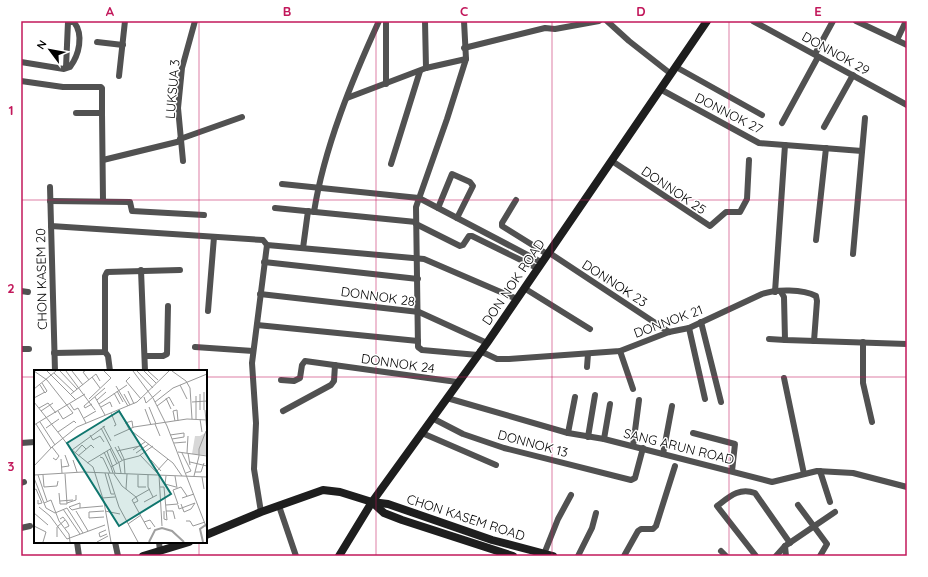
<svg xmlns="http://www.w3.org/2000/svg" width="928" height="577" font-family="Quicksand,sans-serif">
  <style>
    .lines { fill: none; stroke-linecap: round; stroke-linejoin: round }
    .street { stroke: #515151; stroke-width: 6 }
    .secondary { stroke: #1e1e1e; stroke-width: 8 }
    .grid { fill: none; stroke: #c2185b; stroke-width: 1; stroke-opacity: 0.55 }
    .labels { text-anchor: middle; stroke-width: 3; stroke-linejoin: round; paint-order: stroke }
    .street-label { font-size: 13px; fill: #000; stroke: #fff }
    .inset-river { fill: none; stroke: #9f9f9f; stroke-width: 2 }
    .inset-road { fill: none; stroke: #999; stroke-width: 1 }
    .view { fill: #0f766e; fill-opacity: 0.15; stroke: #0f766e; stroke-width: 2 }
    .inset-edge { fill: none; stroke: #000; stroke-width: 2 }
    .neatline { fill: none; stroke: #c2185b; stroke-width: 1.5 }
    .grid-label { font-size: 13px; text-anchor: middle; font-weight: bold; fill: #c2185b }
  </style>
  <rect width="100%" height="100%" fill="#fff"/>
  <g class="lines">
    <g class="street">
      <path d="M386,21V84"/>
      <path d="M425,21L426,68"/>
      <path d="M464,21L466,59L447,119L416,207L418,347L422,350L478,355"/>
      <path d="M607,21L629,41L671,74"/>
      <path d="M753,21L907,105"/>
      <path d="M856,21L907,45"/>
      <path d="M897,40L906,21"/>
      <path d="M97,42L123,45"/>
      <path d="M464,48L545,28L555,29L599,21"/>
      <path d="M815,54L833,21"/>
      <path d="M21,62L64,69L70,67C79,55 84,35 74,22H68L66,68"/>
      <path d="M676,67L762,115"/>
      <path d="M119,76L125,21"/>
      <path d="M21,81L63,87H101L102,88V113"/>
      <path d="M660,89L759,143L862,151"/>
      <path d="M347,98L426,68L466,59"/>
      <path d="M76,113H102L103,201"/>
      <path d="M782,123L818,57"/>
      <path d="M824,127L853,75"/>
      <path d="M180,139L242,117"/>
      <path d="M103,160L181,141"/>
      <path d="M183,161L178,108L182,68L195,21"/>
      <path d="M612,161L710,226L726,212H740L747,199L749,160"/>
      <path d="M391,164L420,71"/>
      <path d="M282,184L419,198L541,262"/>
      <path d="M50,187L55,371"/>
      <path d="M516,200L502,223V226L547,254"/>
      <path d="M50,201L130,202L132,211L204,215"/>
      <path d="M275,208L416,222"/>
      <path d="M438,208L452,174L470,182L473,186L457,218"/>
      <path d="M314,212C324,148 352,80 379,21"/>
      <path d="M416,224L460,246L463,245L469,236H472L537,268"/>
      <path d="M51,226L263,240L267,245L424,259L517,299"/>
      <path d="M816,240L826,148"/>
      <path d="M303,248L308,211"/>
      <path d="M548,252L669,332"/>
      <path d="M853,254L865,118"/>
      <path d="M264,262L418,279"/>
      <path d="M141,270L145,371"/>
      <path d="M524,288L590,329"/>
      <path d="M21,291L28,292"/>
      <path d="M775,292L785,145"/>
      <path d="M781,292L784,297L785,340L907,344"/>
      <path d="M260,294L419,312L487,343"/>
      <path d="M208,311L214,237"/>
      <path d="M701,322L721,402"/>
      <path d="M257,325L418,341"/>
      <path d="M689,328L705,399"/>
      <path d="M769,339L785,340"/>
      <path d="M863,342V383L872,422"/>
      <path d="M195,347L253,351"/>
      <path d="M21,349H29"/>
      <path d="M480,351L497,359H509L620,351L669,332L689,328L762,294C776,289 803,289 816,296L817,301L814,341"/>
      <path d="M620,351L633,389"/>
      <path d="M105,352L108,356L110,371"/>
      <path d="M54,353L105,352V276L107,272L180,270"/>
      <path d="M145,356H163L167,354L168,306"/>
      <path d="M587,367L588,354"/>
      <path d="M784,378L804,474"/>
      <path d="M281,380L294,381L300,378L302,365L305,361L457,382"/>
      <path d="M447,398L568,433L604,439L772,482L817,471L853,473L907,487"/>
      <path d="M283,411L331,385L334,381L335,365"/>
      <path d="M432,418L463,434L504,448L631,480L635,478L643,448"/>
      <path d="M422,433L496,465"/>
      <path d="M568,433L575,397"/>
      <path d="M693,433L735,444L732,471"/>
      <path d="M588,437L595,395"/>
      <path d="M604,439L610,404"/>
      <path d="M21,443L35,442"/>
      <path d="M633,446L639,400"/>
      <path d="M663,454L672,406"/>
      <path d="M820,471L830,502"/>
      <path d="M21,483L24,482"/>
      <path d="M798,505L827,544L820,556"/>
      <path d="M279,506L296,556"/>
      <path d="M261,512L254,469L256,423L252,363L267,245"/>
      <path d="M21,528L30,526"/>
      <path d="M77,542L79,556"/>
      <path d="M115,542L118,556"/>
      <path d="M159,542L160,551"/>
      <path d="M785,546L786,556"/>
      <path d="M721,551L726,556"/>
      <path d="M544,554L558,519L571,495"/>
      <path d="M578,556L592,528L596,513"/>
      <path d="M624,556L638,531L641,529H653L656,526L675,466"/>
      <path d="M756,556L717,506C729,497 739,487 755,493L790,543"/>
      <path d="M776,556L785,546L835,512"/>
    </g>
    <g class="secondary">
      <path d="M372,502L384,513L402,520L513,556"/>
      <path d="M206,535L261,512L323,490L340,492L372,502L388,504L492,540L553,556"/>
      <path d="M143,556L189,542"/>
      <path d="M339,556L372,502L487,343L707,21"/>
    </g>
  </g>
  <path class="grid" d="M199,21V371M376,21V556M552,21V556M729,21V556M21,200H907M21,377H35M206,377H907M199,542V556"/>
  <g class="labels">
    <g class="street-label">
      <text transform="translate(836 53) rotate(29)" y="5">DONNOK 29</text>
      <text transform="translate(172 89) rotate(-85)" y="5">LUKSUA 3</text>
      <text transform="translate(729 113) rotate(27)" y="5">DONNOK 27</text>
      <text transform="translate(674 190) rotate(34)" y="5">DONNOK 25</text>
      <text transform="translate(41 279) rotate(-91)" y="5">CHON KASEM 20</text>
      <text transform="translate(513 282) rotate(-56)" y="5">DON NOK ROAD</text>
      <text transform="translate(615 283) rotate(33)" y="5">DONNOK 23</text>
      <text transform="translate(378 296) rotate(8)" y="5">DONNOK 28</text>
      <text transform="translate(668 321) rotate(-20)" y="5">DONNOK 21</text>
      <text transform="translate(398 363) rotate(8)" y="5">DONNOK 24</text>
      <text transform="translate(533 443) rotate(15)" y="5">DONNOK 13</text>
      <text transform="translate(679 446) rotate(14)" y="5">SANG ARUN ROAD</text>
      <text transform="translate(466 517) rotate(18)" y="5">CHON KASEM ROAD</text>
    </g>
  </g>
  <g transform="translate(34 370)">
    <rect width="173" height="173" fill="#fff"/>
    <path d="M173,62L172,85L158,84L161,66H166Z" fill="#d8d8d8"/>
    <path class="inset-river" d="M115,172L121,160L128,158L138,161L150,172M169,172L166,159L173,154"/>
    <path class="inset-road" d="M0,1L13,10L39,43L29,49L24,41M13,1L42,30M26,1L43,19M32,1L61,40M38,1L49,15M51,1L49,2L55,10M99,1L119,28L133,56L173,159M103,1L119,18M110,1L122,13M114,1L124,10M138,1L152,11L156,18L158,49M20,3L40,22M58,7L66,18M96,7L92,11L107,29M6,15L11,23L13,21L8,13M146,15L153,29M82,16L94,36M0,19L22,1M83,21L89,32M94,21L100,34M170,22V40M80,23L86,34M37,24L62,4L66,11M90,24L96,35M166,24V40M162,26V49M61,27L71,45M110,27L112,33L127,20M0,28L11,22M132,28L137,39M55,29L77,8L70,1M63,30L72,22M0,32L38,80L59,97L70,132L77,172M121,32L139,18L173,4M158,32L173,31M36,34L40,40L44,38L52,53M58,34L51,38L50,36L71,18M65,34L93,15M123,36L135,27L140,36M67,37L76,32L78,37M115,37L122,54M5,38L14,33L22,43M111,39L117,55M85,40L95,59L139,93L148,106M171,40L173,62M7,41L19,33M77,43L82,55L80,56M50,48L62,41M166,49L168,62M141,51L139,41L143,40L144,51M6,52L21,75M91,53L98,51L99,58M2,54L17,78M121,54L126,66M0,55L51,24M69,56L77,71M12,58L25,49M67,58L85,93L87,103M24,62L40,51L42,53M56,65L59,70L66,66L70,72M136,65L150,63V67L138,69M80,66L100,57L153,49L173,50M140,73L152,72M84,76L90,89L91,104M18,77L25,86L22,90L19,88M81,77L88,90M76,79L83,94M38,80L71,56M99,80L111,72M73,81L81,103M83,81L106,76M70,82L77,97M144,82L173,86M41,83L48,75L52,79M102,83L115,74M148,83L157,101L152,103M153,83L154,66M154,83L156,95M106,85L125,105L128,156M44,86L57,75L60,78M165,86V79L172,61M66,87L69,88L76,103M27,89L28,103M39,90L43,102M117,90L127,101M156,92L173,96M53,93L78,78M0,96L18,77L43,57L103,32L135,1M28,97L35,96L31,85M122,102L134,89M161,102H167L170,93M71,103L77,124H80M74,103L85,137L104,172M79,103L77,97L89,90L105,86L119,76M80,104L88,116L102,127L104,131L100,133M0,105L49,102L173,107M4,105L13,131M9,105L10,117L23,116L24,111M104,105V117H112M114,105V117L119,127M132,106L131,114L142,117M141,106L143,118M160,106L165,86M168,107L170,119M0,108L12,138L21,143L33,138L49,163M126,117H130L133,150L130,149V141M92,119L93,104M0,120L2,119L8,133L4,134V130M25,123L26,134H33L31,104M102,127L98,130L114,159L117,158M102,127L116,119M68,128L81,127M148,128L160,124M26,131L39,130M110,132L123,125M10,133L17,130L25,151L35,164L36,172M33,133L42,130V125M46,133V138L38,140L35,137ZM147,134L150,142L157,139L161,133M132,135L144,134L139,120L147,117L153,126M144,135L145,139L161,133M5,137L16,146L33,169L71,155M46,138L69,136M29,139L46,164M42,141L54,161M71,141L86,144M132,141H139L141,149M55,142V148L70,147M55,142L70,141M0,143L14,155M26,149L29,147L33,152L35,156L31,158M152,151H156L159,156L171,152M110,152L116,150L121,157M94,154L107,145M0,156L12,162L9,172M72,160L65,163L66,167L73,164M23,167V157L31,150M63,172L74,166"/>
    <path class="view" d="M85,41L137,124L85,156L33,73Z"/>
    <rect width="173" height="173" class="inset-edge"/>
  </g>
  <rect width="928" height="577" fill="none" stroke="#ffffff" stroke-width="44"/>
  <g transform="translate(50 50) rotate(302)" stroke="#ffffff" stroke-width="3" paint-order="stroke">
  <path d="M0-3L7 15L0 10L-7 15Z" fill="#000000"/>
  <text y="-6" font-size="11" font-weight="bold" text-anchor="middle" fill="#000000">N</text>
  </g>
  <rect x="22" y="22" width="884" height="533" class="neatline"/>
  <g class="grid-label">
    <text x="110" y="16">A</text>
    <text x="287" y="16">B</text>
    <text x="464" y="16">C</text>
    <text x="641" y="16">D</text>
    <text x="818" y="16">E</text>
    <text x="11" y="115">1</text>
    <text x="11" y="293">2</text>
    <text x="11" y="471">3</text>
  </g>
</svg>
